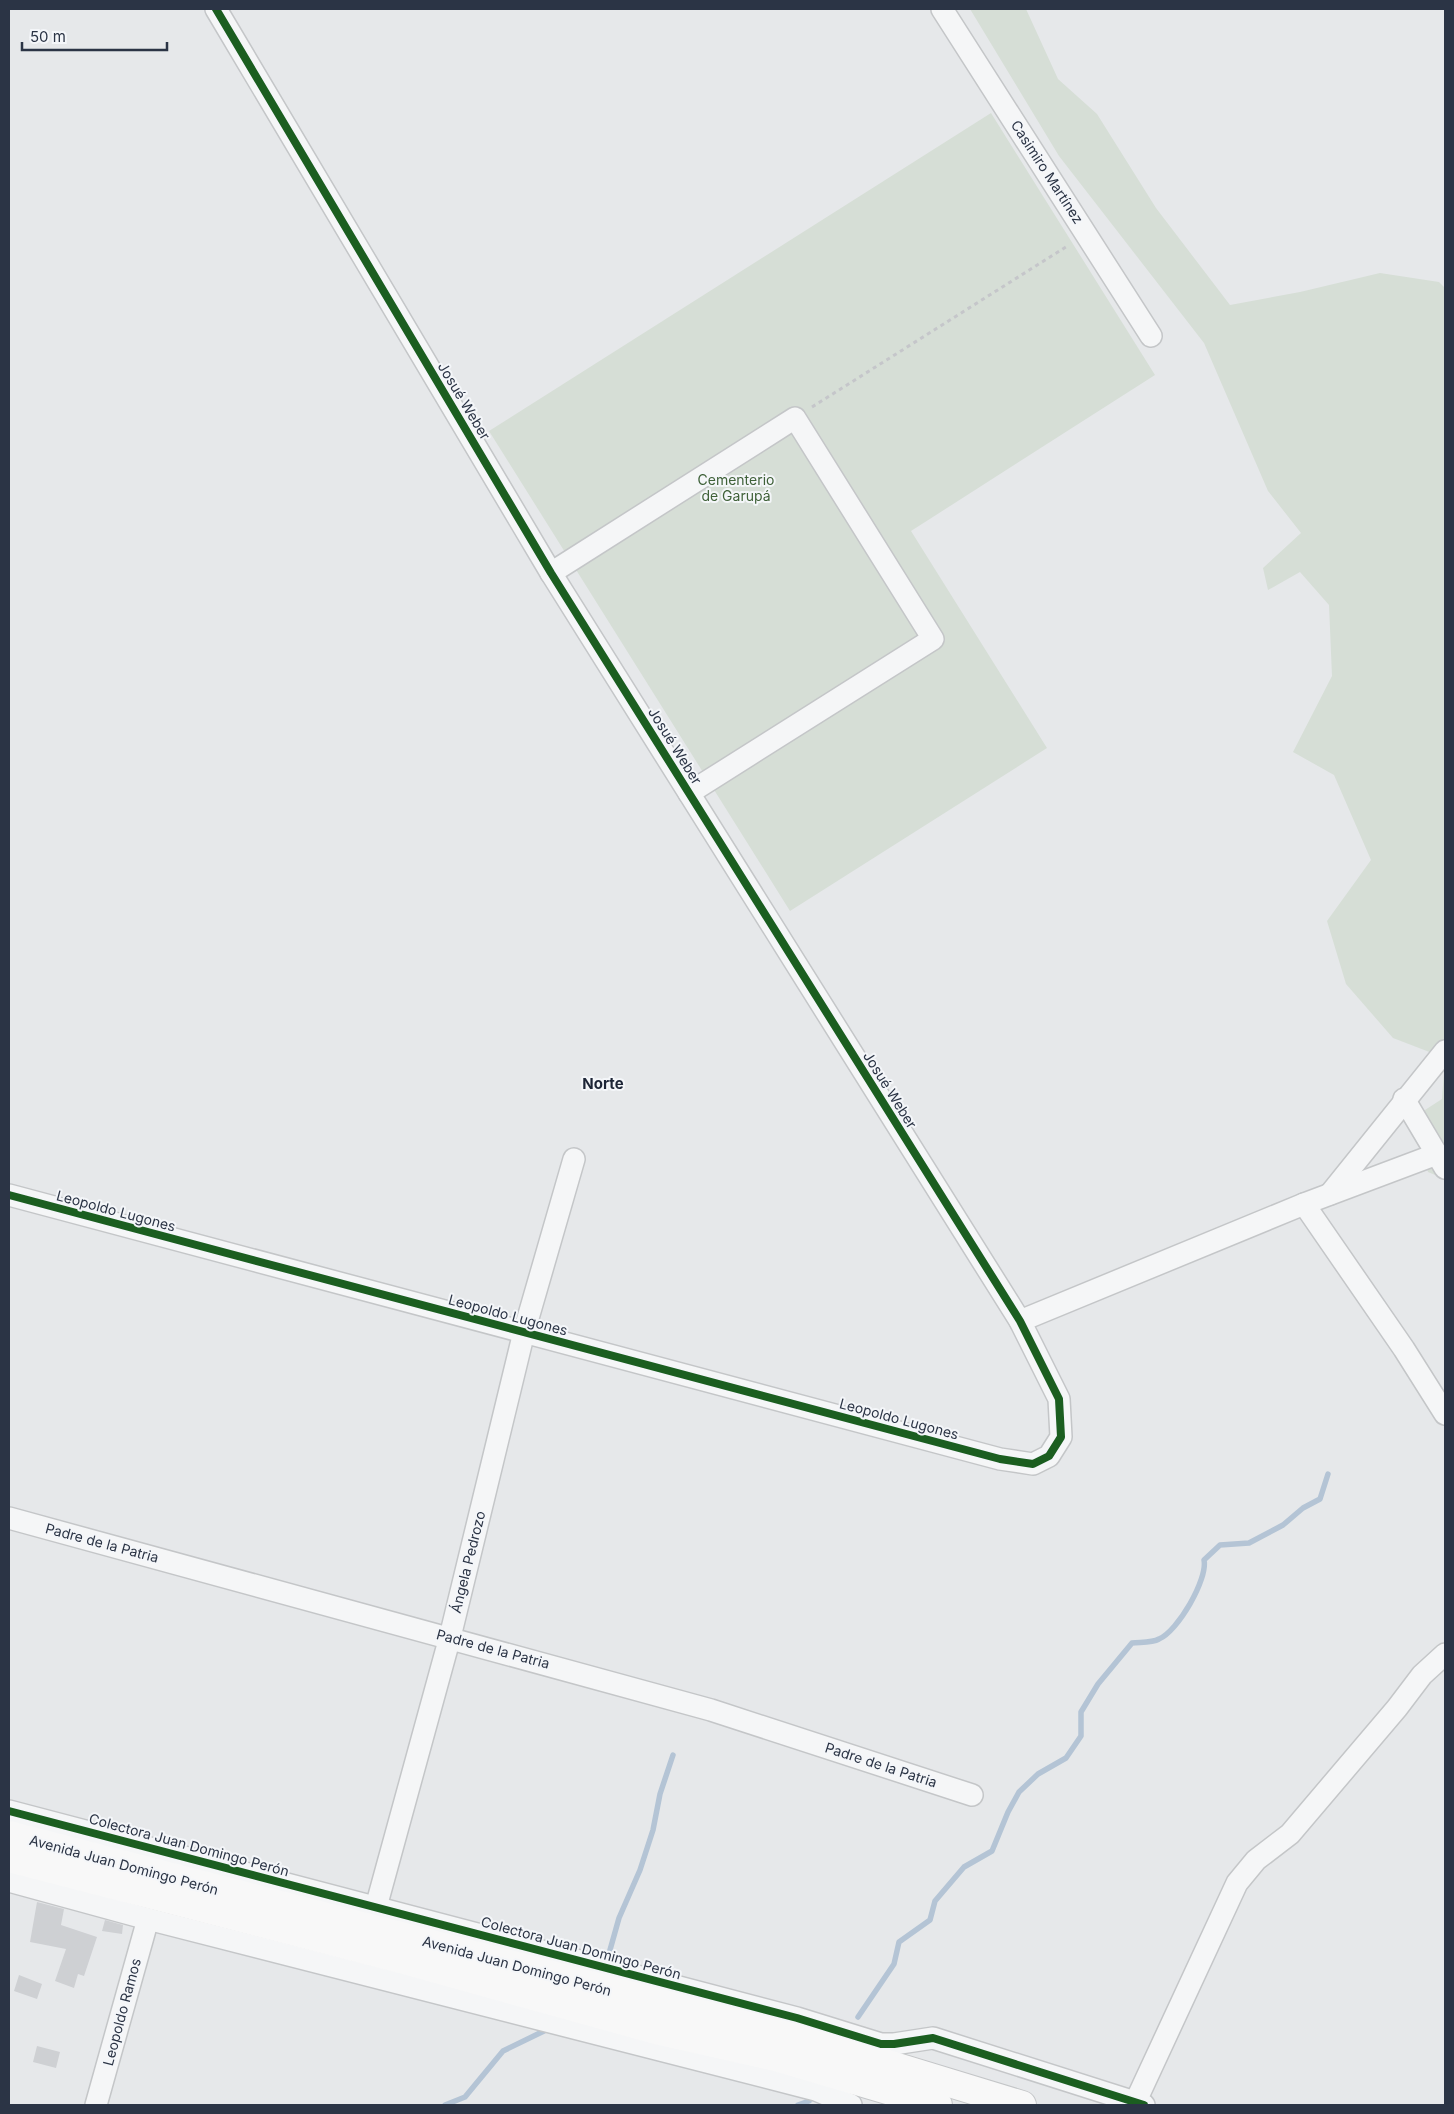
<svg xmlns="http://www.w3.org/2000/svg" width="1454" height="2114" font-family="Inter,sans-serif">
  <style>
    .green { fill: #d6ded6 }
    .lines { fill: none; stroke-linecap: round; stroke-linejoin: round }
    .stream { stroke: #b4c4d5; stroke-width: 5.5 }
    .building { fill: #ced0d3 }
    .minor-casing { stroke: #c4c6c8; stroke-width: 24 }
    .secondary-casing { stroke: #c4c6c8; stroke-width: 30 }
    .path { stroke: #c5c6ca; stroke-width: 3; stroke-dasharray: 4 4; stroke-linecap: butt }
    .minor { stroke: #f5f6f7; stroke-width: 21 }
    .secondary { stroke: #f8f8f8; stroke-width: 28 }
    .cycleway-casing { stroke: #f4f6f9; stroke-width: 11 }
    .cycleway { stroke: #1b5e20; stroke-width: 8 }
    .labels { text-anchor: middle; stroke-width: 4; stroke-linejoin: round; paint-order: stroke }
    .street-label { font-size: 14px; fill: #2b3445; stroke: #f4f6f9 }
    .park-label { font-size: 14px; fill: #3f6138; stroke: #f4f6f9 }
    .neighbourhood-label { font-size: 15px; font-weight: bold; fill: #1d2536; stroke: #f4f6f9 }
  </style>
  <rect width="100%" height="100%" fill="#e6e8ea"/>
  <g class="green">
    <path d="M970,9H1026L1058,79L1097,114L1156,208L1230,305L1300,292L1380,273L1439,282L1445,288V1179L1428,1172L1411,1119L1442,1099L1445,1058L1393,1038L1346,984L1327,921L1371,860L1334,775L1293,752L1332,676L1329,605L1300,572L1268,590L1263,568L1301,533L1268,491L1204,343L1059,156Z"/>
    <path d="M991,113L1155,375L911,531L1047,748L790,911L489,431Z"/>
  </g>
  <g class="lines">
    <g class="stream">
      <path d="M610,1950L619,1918L640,1870L653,1830L660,1794L673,1755"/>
      <path d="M858,2017L894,1964L899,1942L930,1920L935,1901L964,1867L992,1851L1008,1812L1019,1792L1038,1774L1066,1758L1081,1736V1712L1098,1684L1132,1643C1141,1642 1152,1643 1159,1639C1178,1631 1208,1579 1204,1560L1220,1545L1249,1543L1283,1525L1303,1508L1320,1499L1328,1474"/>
      <path d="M445,2105L465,2097L503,2051L544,2031"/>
      <path d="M798,2105L809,2101"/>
    </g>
  </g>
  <g class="building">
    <path d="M37,1902L64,1909L61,1925L97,1937L84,1976L78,1974L74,1988L55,1981L66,1949L30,1942Z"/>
    <path d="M105,1920L123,1925L122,1934L102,1931Z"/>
    <path d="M19,1975L42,1984L37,1999L14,1991Z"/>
    <path d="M37,2046L60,2052L56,2068L33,2062Z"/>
  </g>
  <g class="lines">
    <defs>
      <g id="minor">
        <path d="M942,9L1151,336"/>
        <path d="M551,573L795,418L933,639L689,793"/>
        <path d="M1404,1099L1445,1168"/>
        <path d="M1330,1194L1445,1051"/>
        <path d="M9,1195L1000,1459L1033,1464L1049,1456L1061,1437L1059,1399L1020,1321L551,573L216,9"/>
        <path d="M1304,1204L1404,1349L1445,1414"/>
        <path d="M1020,1321L1304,1204L1437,1154"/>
        <path d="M9,1518L711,1710L972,1795"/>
        <path d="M9,1811L797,2018L881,2044H894L933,2038L1144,2105"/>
        <path d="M9,1881L148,1919L816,2090L851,2105"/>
        <path d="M376,1907L450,1637L524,1332L574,1159"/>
        <path d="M96,2105L148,1919"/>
        <path d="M1134,2105L1237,1883L1256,1860L1290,1834L1397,1708L1422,1675L1445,1654"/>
      </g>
      <g id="secondary">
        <path d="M9,1835L838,2049L1022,2105"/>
        <path d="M9,1858L404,1960L656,2030L776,2057L938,2105"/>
      </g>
    </defs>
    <use href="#minor" class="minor-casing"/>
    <use href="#secondary" class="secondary-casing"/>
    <path class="path" d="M812,407L1069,245"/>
    <use href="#minor" class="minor"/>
    <use href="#secondary" class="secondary"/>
    <defs>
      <g id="cycleway">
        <path d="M9,1195L1000,1459L1033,1464L1049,1456L1061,1437L1059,1399L1020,1321L551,573L216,9"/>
        <path d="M9,1811L797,2018L881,2044H894L933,2038L1144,2105"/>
      </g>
    </defs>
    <use href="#cycleway" class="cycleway-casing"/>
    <use href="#cycleway" class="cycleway"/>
  </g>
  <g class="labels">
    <g class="street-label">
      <text transform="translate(1047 172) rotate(57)" y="5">Casimiro Martínez</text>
      <text transform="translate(464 401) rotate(59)" y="5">Josué Weber</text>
      <text transform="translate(675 746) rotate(58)" y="5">Josué Weber</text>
      <text transform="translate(890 1090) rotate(58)" y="5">Josué Weber</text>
      <text transform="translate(116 1211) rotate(15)" y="5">Leopoldo Lugones</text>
      <text transform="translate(508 1315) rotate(15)" y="5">Leopoldo Lugones</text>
      <text transform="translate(899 1419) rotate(15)" y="5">Leopoldo Lugones</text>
      <text transform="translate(102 1543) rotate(15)" y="5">Padre de la Patria</text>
      <text transform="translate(468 1562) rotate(-76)" y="5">Ángela Pedrozo</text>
      <text transform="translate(493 1649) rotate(15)" y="5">Padre de la Patria</text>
      <text transform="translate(881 1765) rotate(18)" y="5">Padre de la Patria</text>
      <text transform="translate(189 1845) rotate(15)" y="5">Colectora Juan Domingo Perón</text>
      <text transform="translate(124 1865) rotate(15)" y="5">Avenida Juan Domingo Perón</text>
      <text transform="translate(581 1948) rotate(15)" y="5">Colectora Juan Domingo Perón</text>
      <text transform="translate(517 1966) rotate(15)" y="5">Avenida Juan Domingo Perón</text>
      <text transform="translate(122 2012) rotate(-75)" y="5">Leopoldo Ramos</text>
    </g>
    <g class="park-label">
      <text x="736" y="485">Cementerio<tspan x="736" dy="16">de Garupá</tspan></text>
    </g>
    <g class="neighbourhood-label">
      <text x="603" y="1089">Norte</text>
    </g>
  </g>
  <rect width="1454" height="2114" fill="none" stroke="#2b3445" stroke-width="20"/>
  <path d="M22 42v8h145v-8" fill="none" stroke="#2b3445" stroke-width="2.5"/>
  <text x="30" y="42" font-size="15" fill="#2b3445" stroke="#f4f6f9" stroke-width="4" paint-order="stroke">50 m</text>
</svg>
